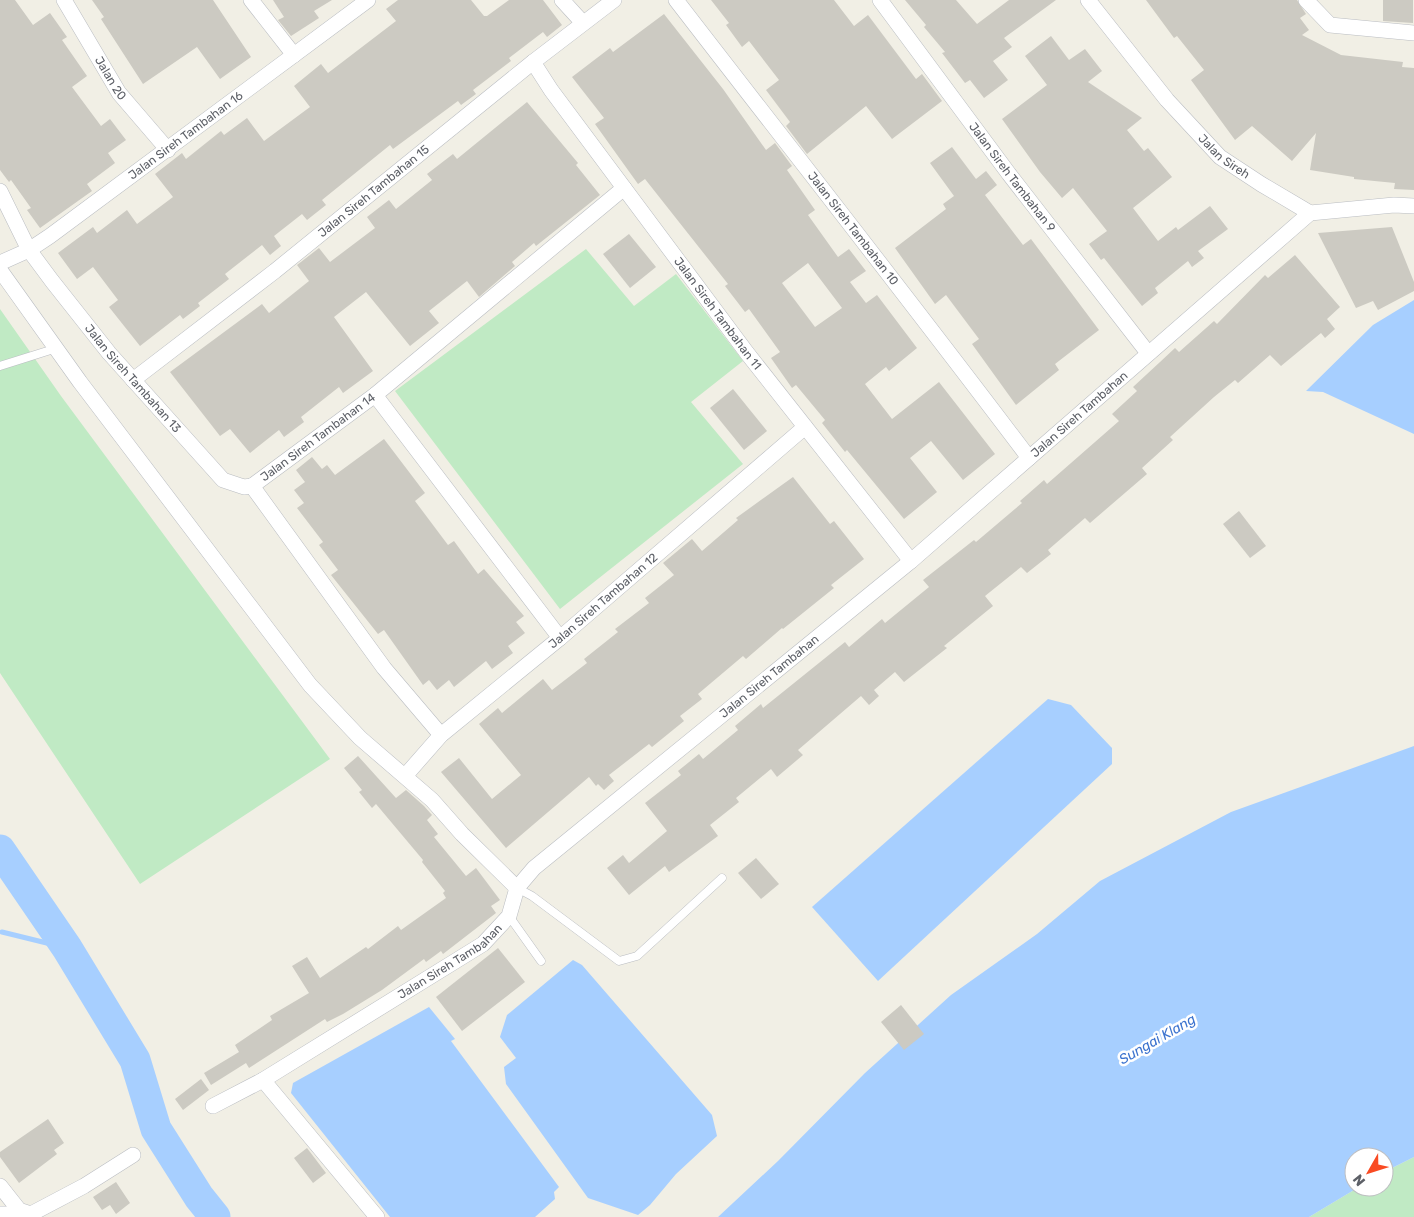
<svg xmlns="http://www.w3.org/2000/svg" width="1414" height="1217" font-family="Rubik,sans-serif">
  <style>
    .green { fill: #c0eac4 }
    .water { fill: #a7cfff }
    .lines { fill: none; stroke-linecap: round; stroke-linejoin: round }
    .stream { stroke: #a7cfff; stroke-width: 5 }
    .river { stroke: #a7cfff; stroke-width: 31 }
    .building { fill: #cccac2; fill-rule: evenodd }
    .service-casing { stroke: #babdc2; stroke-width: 9 }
    .minor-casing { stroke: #babdc2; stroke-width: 16 }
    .service { stroke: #fff; stroke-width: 8 }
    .minor { stroke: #fff; stroke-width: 15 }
    .labels { text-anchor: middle; stroke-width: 5; stroke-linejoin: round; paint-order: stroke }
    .street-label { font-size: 12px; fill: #5d6067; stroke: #fff }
    .water-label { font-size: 14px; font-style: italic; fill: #3d74cf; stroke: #fff }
  </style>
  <rect width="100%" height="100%" fill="#f1efe5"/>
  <g class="green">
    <path d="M586,249L634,306L676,274L743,361L691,402L743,464L560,609L395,391Z"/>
    <path d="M0,309L61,396L330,759L140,884L0,673Z"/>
    <path d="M1414,1157V1217H1309L1359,1187H1384V1172Z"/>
  </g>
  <g class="water">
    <path d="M1414,300V434L1323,392L1306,391L1373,325Z"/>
    <path d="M1048,699L1071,705L1112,748V764L878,981L812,907Z"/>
    <path d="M1414,746V1157L1384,1172V1157H1354V1187H1359L1309,1217H718L778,1161L865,1073L951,995L1037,934L1100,881L1231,812Z"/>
    <path d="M573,960L582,965L712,1115L717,1136L676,1174L650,1205L638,1215L588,1198L506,1084L504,1067L516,1058L500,1037L507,1015Z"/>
    <path d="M429,1007L455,1039L451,1041L559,1187L554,1192L555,1199L535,1217H390L291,1093L293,1083Z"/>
  </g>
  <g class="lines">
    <path class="stream" d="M2,932L67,948"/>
    <path class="river" d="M0,850L67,948L135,1060L156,1129L199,1197L215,1217"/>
  </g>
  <g class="building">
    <path d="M0,0H15L33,25L50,13L67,37L62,40L87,76L72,87L101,126L110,119L126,140L108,153L115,163L87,184L92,191L40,228L27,210L31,208L11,180L9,182L0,170Z"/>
    <path d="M92,0H213L251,57L220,79L197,47L143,84L101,19L104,17Z"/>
    <path d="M273,0H332L314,11L319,18L291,36L278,20L284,17Z"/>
    <path d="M398,0H471L484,16H487L509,0H543L562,25L547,37L543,32L509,58L511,61L473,90L476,94L461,105L458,101L393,149L390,145L322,200L326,205L307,220L302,214L274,236L281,246L270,255L262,245L225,274L229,279L198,303L200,306L183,319L180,315L140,346L109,307L118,300L93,267L77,279L58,253L93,227L97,233L127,210L137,224L173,197L155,174L182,153L186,159L221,131L224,135L247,118L264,141L310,107L294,86L321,64L328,73L396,21L386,9Z"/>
    <path d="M711,0H834L854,26L868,15L916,79L922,74L942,101L892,139L866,106L807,154L786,126L790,122L766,90L779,80L749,41L742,47L726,25L729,23Z"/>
    <path d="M905,0H956L977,24L1009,0H1056L1004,38L1012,47L993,61L1008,80L984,98L970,80L965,83L942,53L945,52L924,27L926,25Z"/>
    <path d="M1146,0H1297L1306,14L1300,18L1309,30L1302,35L1341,55L1403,62L1402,67L1414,68V190L1394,189L1395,183L1354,179V177L1310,170L1316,133L1292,161L1252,126L1235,140L1191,80L1204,70L1177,36L1174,38Z"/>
    <path d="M1383,0H1413V23L1383,21Z"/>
    <path d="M664,14L723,89L766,150L775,143L792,166L787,170L815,210L808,215L838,257L849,249L866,271L850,282L866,303L877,295L917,348L889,371L886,367L865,384L892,419L939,382L995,454L963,480L931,441L910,458L937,492L904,519L847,450L845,452L822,423L825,420L796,385L792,388L771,358L780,352L749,309L745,312L725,286L728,284L645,179L638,184L595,124L604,118L572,77L610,48L613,52ZM808,263L842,308L815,327L782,283Z"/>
    <path d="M1051,36L1069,60L1085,49L1102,71L1088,82L1142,118L1127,130L1144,151L1148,148L1172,177L1133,208L1158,241L1176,227L1178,230L1210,206L1228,229L1198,251L1204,258L1192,267L1188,261L1155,288L1158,293L1142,306L1104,258L1101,260L1089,244L1107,231L1073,188L1062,198L1040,172L1002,119L1047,85L1025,56Z"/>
    <path d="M527,102L578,163L576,165L600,195L536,246L534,243L512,262L515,266L479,297L467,281L429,311L439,323L410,346L366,292L334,317L373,371L343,393L339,387L301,417L304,422L284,437L279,430L250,453L230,429L220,436L170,372L262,304L269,313L309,281L297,265L319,248L330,262L375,228L367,217L389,200L396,209L432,180L427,174L453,154L457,159Z"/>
    <path d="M952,147L976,179L986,171L997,185L985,195L1023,245L1031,239L1099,330L1055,364L1059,370L1016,405L972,344L979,339L946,295L935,304L895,248L946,209L943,204L954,196L930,163Z"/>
    <path d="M1392,227L1414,282V291L1378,310L1373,301L1356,308L1318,233Z"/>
    <path d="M629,234L656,267L630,288L603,254Z"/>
    <path d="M1295,255L1340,307L1327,319L1335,329L1325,338L1321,333L1281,366L1270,355L1238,383L1235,380L1214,397L1170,437L1173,440L1142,468L1147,474L1090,523L1085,518L1048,550L1051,554L1027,573L1021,567L985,596L993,606L944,646L947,648L904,682L895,672L874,690L879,696L869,705L861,696L798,750L803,755L777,777L771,769L736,798L739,802L710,825L718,836L669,872L665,866L629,895L607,868L623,855L629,863L667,831L645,803L681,775L678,771L699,754L703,759L738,730L735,726L761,704L763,708L845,642L849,647L882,619L885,623L929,587L923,580L974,540L976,542L1022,503L1020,501L1044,480L1047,484L1119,421L1112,414L1137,391L1133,387L1160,362L1175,348L1179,352L1214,321L1217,324L1265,275L1268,278Z"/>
    <path d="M733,389L767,431L744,450L710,408Z"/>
    <path d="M384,439L425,493L415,501L448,545L454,541L478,574L484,569L524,616L516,622L525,633L508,646L513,653L492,669L486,661L454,687L449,680L437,690L429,680L423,685L384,630L378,634L331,575L338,570L319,545L323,542L297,508L304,503L294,490L305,482L296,470L312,457L322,469L327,465L335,475Z"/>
    <path d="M793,477L830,524L834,521L864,559L831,585L834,588L783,629L782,628L746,659L743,656L698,694L702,699L680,716L684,721L652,747L649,744L609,775L614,781L604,790L598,784L596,786L589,777L506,848L441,772L459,758L492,799L521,775L479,724L498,708L502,713L543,679L552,690L587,663L584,659L618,632L615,629L649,603L645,598L674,575L663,563L692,539L702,551L738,520L736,518Z"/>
    <path d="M1239,511L1266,546L1250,558L1223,524Z"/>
    <path d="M358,756L396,798L406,790L424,806L432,815L427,820L438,834L434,837L466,876L476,868L500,900L491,906L496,913L443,954L441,951L426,962L424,959L382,990L343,1014L327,1022L325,1019L249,1068L246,1063L211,1085L204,1073L239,1052L235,1045L272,1020L270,1016L309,993L292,966L307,957L320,978L366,947L368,949L398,926L401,930L446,898L443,893L445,891L422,862L423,860L376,804L372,808L359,792L362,790L344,768Z"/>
    <path d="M756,858L779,884L761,899L738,873Z"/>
    <path d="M498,948L525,982L462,1031L436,997Z"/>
    <path d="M901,1005L924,1034L904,1050L881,1022Z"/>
    <path d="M201,1079L209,1090L183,1110L175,1099Z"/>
    <path d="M48,1119L64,1143L54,1150L57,1154L19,1183L0,1157V1152Z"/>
    <path d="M307,1148L326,1173L313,1183L294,1158Z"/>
    <path d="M116,1182L130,1203L116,1214L110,1205L102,1210L93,1197Z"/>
  </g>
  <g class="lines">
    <defs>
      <g id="service">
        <path d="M0,366L57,348"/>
        <path d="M517,888L532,896L619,961L637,956L722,878"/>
        <path d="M509,916L541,961"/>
      </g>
      <g id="minor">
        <path id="s1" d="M64,0L119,93L168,150"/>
        <path d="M251,0L294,55"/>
        <path d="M562,0L583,23"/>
        <path id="s2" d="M676,0C794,153 913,304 1029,458"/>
        <path id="s3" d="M880,0L1009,174L1148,353"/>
        <path id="s4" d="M1088,0L1167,100L1220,157L1261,184L1310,213L1394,205L1414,206"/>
        <path d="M1306,0L1330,25L1414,33"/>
        <path id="s5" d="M533,62L551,90L747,353L911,561"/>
        <path id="s6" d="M0,191L29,250L52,281L109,353L223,480L244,487L252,486"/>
        <path id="s7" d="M0,263L29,250L50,236L368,0"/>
        <path d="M0,270L80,382L310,685L360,738L432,800L462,834L517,888"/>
        <path id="s8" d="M133,380L275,271L533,62L614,0"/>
        <path d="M375,395L560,638"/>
        <path id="s9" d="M252,486L375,395L624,188"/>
        <path d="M252,486L384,668L441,735"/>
        <path id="s10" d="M405,776L441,735L560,638L805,427"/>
        <path d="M263,1080L377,1217"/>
        <path id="s11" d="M213,1106L263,1080L483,944L509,916L517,888L534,868L911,561L1310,213"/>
        <path d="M0,1186L19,1210L31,1214L84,1186L133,1155"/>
        <path d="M0,1214H12L19,1210"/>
      </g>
    </defs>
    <use href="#service" class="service-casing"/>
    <use href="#minor" class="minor-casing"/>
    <use href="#service" class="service"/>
    <use href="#minor" class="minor"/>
  </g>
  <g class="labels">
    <g class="street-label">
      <text dy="4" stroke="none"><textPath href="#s1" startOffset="91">Jalan 20</textPath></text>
      <text dy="4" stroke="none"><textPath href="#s7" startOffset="226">Jalan Sireh Tambahan 16</textPath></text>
      <text dy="4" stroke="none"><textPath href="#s4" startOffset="208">Jalan Sireh</textPath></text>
      <text dy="4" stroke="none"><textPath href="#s3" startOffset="221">Jalan Sireh Tambahan 9</textPath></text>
      <text dy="4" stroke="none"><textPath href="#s8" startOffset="306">Jalan Sireh Tambahan 15</textPath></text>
      <text dy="4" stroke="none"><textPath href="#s2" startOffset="289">Jalan Sireh Tambahan 10</textPath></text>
      <text dy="4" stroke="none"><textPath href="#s5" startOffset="312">Jalan Sireh Tambahan 11</textPath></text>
      <text dy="4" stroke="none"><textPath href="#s6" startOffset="231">Jalan Sireh Tambahan 13</textPath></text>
      <text dy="4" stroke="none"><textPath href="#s11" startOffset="1118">Jalan Sireh Tambahan</textPath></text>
      <text dy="4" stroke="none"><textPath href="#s9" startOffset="82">Jalan Sireh Tambahan 14</textPath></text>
      <text dy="4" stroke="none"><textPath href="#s10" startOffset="265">Jalan Sireh Tambahan 12</textPath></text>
      <text dy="4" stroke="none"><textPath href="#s11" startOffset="712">Jalan Sireh Tambahan</textPath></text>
      <text dy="4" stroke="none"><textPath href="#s11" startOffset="278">Jalan Sireh Tambahan</textPath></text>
    </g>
    <g class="water-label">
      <text transform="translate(1157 1039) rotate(-30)" y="5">Sungai Klang</text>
    </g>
  </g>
  <g transform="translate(1369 1172) rotate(231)"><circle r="24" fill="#ffffff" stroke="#bebfc2"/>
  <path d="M0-4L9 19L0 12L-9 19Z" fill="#f94b23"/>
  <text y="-8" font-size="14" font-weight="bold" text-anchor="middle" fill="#5d6067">N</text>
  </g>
</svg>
